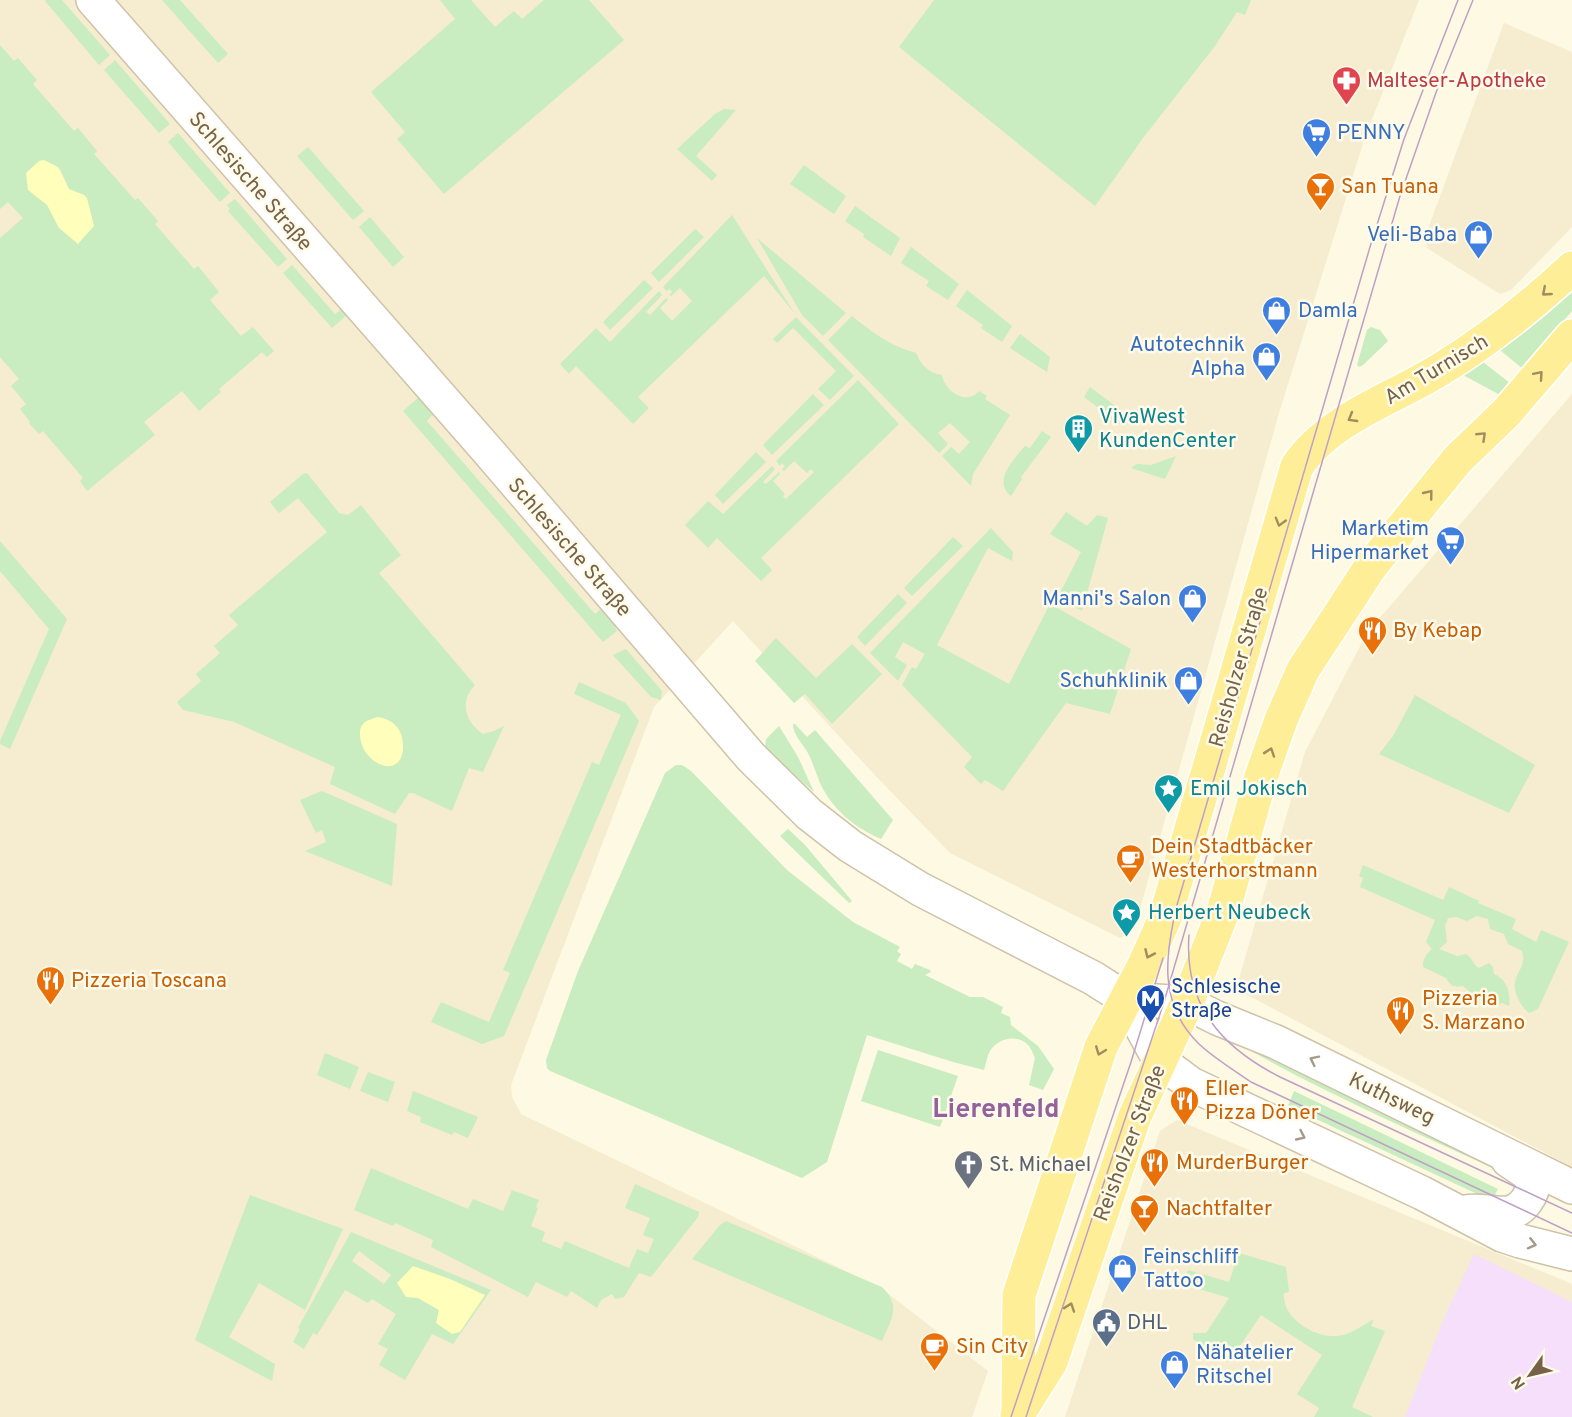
<svg xmlns="http://www.w3.org/2000/svg" width="1572" height="1417" font-family="Overpass,sans-serif">
  <style>
    .residential { fill: #f6ecd0 }
    .education { fill: #f6dffa }
    .green { fill: #c9ecc0; fill-rule: evenodd }
    .sand { fill: #fffebb }
    .lines { fill: none; stroke-linecap: round; stroke-linejoin: round }
    .minor-casing { stroke: #cfc2a8; stroke-width: 36 }
    .major-casing { stroke: #fff; stroke-width: 36 }
    .minor { stroke: #fff; stroke-width: 33 }
    .major { stroke: #ffee98; stroke-width: 33 }
    .tram { stroke: #bea0c7; stroke-width: 1.5 }
    .oneway { stroke: #a08c5f }
    .oneway2 { stroke: #a79987 }
    .labels { text-anchor: middle; stroke-width: 5; stroke-linejoin: round; paint-order: stroke }
    .health-label { font-size: 21px; fill: #be3a42; stroke: #fffbea; text-anchor: start }
    .shop-label { font-size: 21px; fill: #366cbe; stroke: #fffbea; text-anchor: end }
    .street-label { font-size: 21px; fill: #776247; stroke: #fffbea }
    .food-label { font-size: 21px; fill: #c56008; stroke: #fffbea; text-anchor: start }
    .culture-label { font-size: 21px; fill: #0d838f; stroke: #fffbea; text-anchor: start }
    .transit-label { font-size: 21px; fill: #164399; stroke: #fffbea; text-anchor: start }
    .worship-label { font-size: 21px; fill: #5b616d; stroke: #fffbea; text-anchor: start }
    .service-label { font-size: 21px; fill: #4e5e75; stroke: #fffbea; text-anchor: start }
    .district-label { font-size: 27px; font-weight: bold; fill: #94629b; stroke: #fffbea }
  </style>
  <rect width="100%" height="100%" fill="#fdf9e2"/>
  <g class="residential">
    <path d="M0,0H1419L1365,137L1279,413L1134,930L1120,938L950,853L872,772L733,621L654,707L511,1085L512,1097L521,1114L881,1288L988,1371L972,1417H0Z"/>
    <path d="M1504,23L1572,52V227L1511,290L1500,294L1427,248L1425,237Z"/>
    <path d="M1572,394V1167L1236,989L1305,752L1367,633Z"/>
    <path d="M1177,1120L1572,1284V1417H1065L1160,1131Z"/>
  </g>
  <path class="education" d="M1474,1254L1572,1302V1417H1405L1444,1318Z"/>
  <g class="green">
    <path d="M46,0H62L110,55L99,65L45,1Z"/>
    <path d="M162,0H180L228,54L218,63Z"/>
    <path d="M440,0H471L495,27L514,11L522,19L544,0H589L624,40L444,194L397,139L405,132L371,92L455,19Z"/>
    <path d="M934,0H1251L1245,15L1237,12L1215,46L1143,138L1095,206L899,47Z"/>
    <path d="M0,45L14,61L18,58L37,80L33,84L74,131L78,128L97,151L94,154L135,200L138,198L158,221L155,224L194,269L198,266L219,292L210,300L241,336L253,327L274,351L267,357L262,352L219,389L221,392L199,411L182,391L144,422L155,435L87,491L80,481L83,478L43,431L39,434L29,423L30,422L20,409L26,404L11,386L19,379L0,357V238L23,218L8,202L0,209ZM42,160L60,169L69,189L85,196L49,207L28,171Z"/>
    <path d="M115,60L170,124L159,133L104,70Z"/>
    <path d="M724,109L736,110L696,156L717,175L712,181L677,149L715,114Z"/>
    <path d="M178,133L230,193L220,202L168,142Z"/>
    <path d="M308,147L364,211L353,220L297,156Z"/>
    <path d="M804,165L846,196L834,214L790,184Z"/>
    <path d="M235,199L287,259L278,267L228,211L230,209L227,205Z"/>
    <path d="M855,206L900,238L891,256L863,237L864,234L845,221Z"/>
    <path d="M732,215L795,314L764,276L638,397L649,408L633,424L576,366L569,374L560,364L596,328L610,342L659,291L662,295L646,312L650,315L666,298L668,300L660,308L672,321L692,301L680,288L671,296L669,295L672,292L670,289L666,291L663,287Z"/>
    <path d="M370,217L404,257L393,267L359,227Z"/>
    <path d="M695,229L704,237L659,282L651,273Z"/>
    <path d="M757,238L846,313L823,336L802,315Z"/>
    <path d="M911,247L959,284L948,300L926,286L929,281L901,263Z"/>
    <path d="M292,265L335,314L342,309L347,315L332,328L283,273Z"/>
    <path d="M644,280L653,288L610,330L603,322Z"/>
    <path d="M967,290L1012,326L1002,342L981,328L983,325L956,306Z"/>
    <path d="M1572,290V311L1523,369L1500,350Z"/>
    <path d="M852,316C872,332 890,346 916,353C921,365 928,373 942,375C945,392 967,406 979,391L987,396L985,399L1010,415L973,474L971,486L942,456L951,447L959,454L970,442L950,423L938,433L948,444L939,453L828,340Z"/>
    <path d="M796,317L854,376L830,400L818,389L836,371L793,328L777,343L773,339Z"/>
    <path d="M1371,327L1380,330L1388,341L1363,365L1359,367L1357,365L1367,330Z"/>
    <path d="M1020,334L1050,357L1047,372L1010,348Z"/>
    <path d="M1483,362L1511,384L1500,395L1463,375Z"/>
    <path d="M858,380L899,424L761,558L772,570L761,581L717,538L708,548L685,525L708,501L723,514L772,466L775,469L763,482L766,484L779,472L780,474L773,481L785,494L783,497L786,499L814,472L811,469L807,473L794,461L784,471L782,469L785,466L782,463L780,466L776,461Z"/>
    <path d="M1090,387L1126,414L1120,424L1084,397Z"/>
    <path d="M813,394L824,405L772,455L763,445Z"/>
    <path d="M418,398L433,414L427,421L595,614L601,609L614,624L617,631L603,642L403,411Z"/>
    <path d="M1042,431L1051,437L1021,477L1022,479L1011,496C992,481 1014,459 1025,446L1030,448Z"/>
    <path d="M756,452L766,462L723,504L715,495Z"/>
    <path d="M1176,456L1165,479L1131,468L1137,464L1151,465Z"/>
    <path d="M307,473L339,513L348,515L361,505L401,555L379,573L475,685C459,701 465,722 483,734L494,731L504,726L483,772L469,768L452,811L413,793H409L395,814L330,784L335,767L234,722L183,710L177,702L201,681L196,674L220,653L214,646L238,625L229,615L327,532L298,498L279,513L270,502L303,474Z"/>
    <path d="M1066,512L1087,526L1097,515L1108,518L1082,611L1058,597L1081,552L1050,534Z"/>
    <path d="M991,528L1013,552L1012,561L988,548L937,645L1009,684L1050,604L1131,649L1110,714L1066,703L1003,791L985,780L981,784L964,767L972,757L902,685L912,667L916,669L925,654L903,642L895,657L907,665L898,681L870,653Z"/>
    <path d="M953,537L963,546L912,596L904,588Z"/>
    <path d="M0,541L67,619L10,749L0,744V741L49,629L0,571Z"/>
    <path d="M898,594L907,603L865,646L857,637Z"/>
    <path d="M776,638L816,678L852,644L882,674L832,724L805,694L794,703L755,661Z"/>
    <path d="M626,649L662,691L661,700L651,697L613,655Z"/>
    <path d="M579,682L626,703L639,721L504,1036L482,1044L431,1022L441,1002L489,1022L510,973L503,970L592,762L599,765L621,715L574,694Z"/>
    <path d="M1415,695L1535,765L1509,813L1379,754L1393,736Z"/>
    <path d="M795,724L807,737L815,730L893,820L881,839C854,827 833,810 820,783C816,773 813,763 808,753C803,744 793,735 793,724Z"/>
    <path d="M779,726L798,757L814,792L777,760L765,746L766,739Z"/>
    <path d="M676,765H682L691,771L787,870L853,922L900,947L897,951L901,954L897,961L912,969L915,964L930,970L931,972L925,975L970,997H983L1003,1007L1001,1013L1010,1017L1011,1025L1038,1046L1054,1069L1043,1090L1029,1085L1035,1058C1033,1054 1032,1049 1028,1045C1018,1034 998,1038 990,1051C987,1056 986,1064 984,1070L953,1062L867,1035L827,1162L802,1178L550,1071L547,1068L546,1060L578,971L665,773Z"/>
    <path d="M322,791L397,824L392,886L305,851L326,842L322,830L316,833L300,800Z"/>
    <path d="M788,829L805,845L852,901L849,903L780,836Z"/>
    <path d="M1363,865L1443,900L1449,887L1479,901L1478,903L1516,919L1512,929L1536,942L1541,930L1569,942L1538,1009L1529,1013C1521,1007 1513,992 1515,983C1518,968 1526,967 1522,951L1508,944L1504,934L1490,929L1488,919L1477,916L1467,921L1456,917L1448,918L1445,926L1447,942L1439,949L1457,956L1466,954C1473,958 1473,965 1479,968L1489,963L1493,967L1494,974C1507,980 1511,992 1509,1006L1502,1003L1498,1005L1491,1004L1485,996L1476,997L1463,986C1452,987 1452,987 1446,978L1423,967C1422,960 1427,953 1432,949L1426,942L1435,920L1360,887L1363,878L1359,876Z"/>
    <path d="M1253,1048L1497,1161L1501,1172C1418,1133 1333,1097 1253,1052Z"/>
    <path d="M878,1050L958,1076L940,1127L861,1101Z"/>
    <path d="M325,1053L359,1067L350,1089L317,1075Z"/>
    <path d="M368,1072L395,1082L388,1102L360,1091Z"/>
    <path d="M413,1091L478,1117L468,1138L454,1132L452,1135L420,1122L421,1117L407,1111Z"/>
    <path d="M1294,1091L1498,1189L1493,1198L1488,1199L1288,1106Z"/>
    <path d="M371,1168L468,1209L473,1199L503,1211L512,1190L539,1200L536,1207L538,1208L531,1226L545,1232L542,1241L561,1249L565,1241L629,1268L637,1249L648,1253L654,1239L643,1235L650,1218L625,1208L635,1184L699,1212L698,1217L651,1277L639,1273L624,1297L615,1299L612,1294L601,1300L597,1308L571,1291L567,1297L536,1282L528,1297L431,1247L433,1240L395,1223L393,1226L354,1210Z"/>
    <path d="M250,1195L343,1229L305,1310L259,1283L229,1337L275,1364L272,1381L195,1340Z"/>
    <path d="M726,1221L882,1287C902,1306 891,1320 882,1341L692,1259L720,1225Z"/>
    <path d="M351,1232L491,1290L453,1344L432,1334L405,1380L379,1365L388,1349L378,1344L396,1314L372,1299L368,1303L345,1290L317,1335L313,1333L304,1349L293,1342L300,1329L298,1328ZM359,1251L391,1275L384,1284L352,1261ZM484,1295L438,1317L439,1310L418,1298Z"/>
    <path d="M1239,1253L1286,1267L1289,1292L1284,1293C1281,1317 1314,1338 1336,1336C1349,1336 1363,1325 1374,1319L1371,1326L1385,1331L1352,1407L1373,1417H1314L1319,1408L1297,1394L1322,1355L1261,1315L1229,1362L1217,1358L1193,1339V1333H1206L1229,1298L1183,1284L1188,1270L1229,1282Z"/>
  </g>
  <g class="sand">
    <path d="M44,160L58,167L69,189L84,195L87,198L94,226L78,244L59,228L47,205L28,190L26,173L39,161Z"/>
    <path d="M377,717C394,719 404,730 403,749C400,783 357,761 360,731C361,727 361,726 364,723C367,720 373,719 377,717Z"/>
    <path d="M413,1266L450,1279L485,1295L460,1332L452,1334L436,1323L439,1310L418,1298L406,1297L397,1283Z"/>
  </g>
  <g class="lines">
    <defs>
      <g id="minor">
        <path d="M93,0L488,451L751,757L809,814L850,846L920,889L1093,978L1126,999L1187,1003L1217,1018L1276,1042L1572,1187"/>
        <path d="M1126,999L1160,1061L1191,1084L1422,1193L1502,1235L1520,1241L1572,1254"/>
        <path d="M1465,1212C1488,1207 1511,1224 1527,1200C1532,1193 1534,1186 1533,1177L1508,1160"/>
      </g>
      <g id="major">
        <path d="M1018,1413L1019,1295L1101,1047L1144,965L1165,918L1297,466C1330,418 1393,399 1441,369C1489,340 1531,306 1572,268"/>
        <path d="M1017,1416L1051,1362L1135,1116L1187,1003L1224,909L1261,777L1281,720L1303,670L1371,566L1458,459L1506,413L1572,336"/>
      </g>
    </defs>
    <use href="#minor" class="minor-casing"/>
    <use href="#major" class="major-casing"/>
    <use href="#minor" class="minor"/>
    <use href="#major" class="major"/>
    <g class="tram">
      <path d="M1458,0L1404,139L1370,247L1177,905C1165,955 1158,1004 1199,1044C1215,1059 1234,1070 1251,1082L1572,1233"/>
      <path d="M1189,935C1184,1005 1221,1047 1280,1077L1572,1213"/>
      <path d="M1011,1417L1131,1062L1163,958"/>
      <path d="M1026,1417L1164,1002L1400,196L1439,84L1473,0"/>
    </g>
  </g>
  <defs><path id="oneway-chevron" d="M-2-3.5L2.5 0L-2 3.5" fill="none" stroke-width="1.6" stroke-linecap="round" stroke-linejoin="round" transform="scale(1.5)"/></defs>
  <g class="oneway">
    <use href="#oneway-chevron" transform="translate(1546 292) rotate(139)"/>
    <use href="#oneway-chevron" transform="translate(1539 375) rotate(-49)"/>
    <use href="#oneway-chevron" transform="translate(1352 418) rotate(150)"/>
    <use href="#oneway-chevron" transform="translate(1482 436) rotate(-44)"/>
    <use href="#oneway-chevron" transform="translate(1429 494) rotate(-51)"/>
    <use href="#oneway-chevron" transform="translate(1280 522) rotate(106)"/>
    <use href="#oneway-chevron" transform="translate(1270 752) rotate(-71)"/>
    <use href="#oneway-chevron" transform="translate(1149 954) rotate(114)"/>
    <use href="#oneway-chevron" transform="translate(1100 1051) rotate(111)"/>
    <use href="#oneway-chevron" transform="translate(1070 1307) rotate(-71)"/>
  </g>
  <g class="oneway2">
    <use href="#oneway-chevron" transform="translate(1314 1060) rotate(-154)"/>
    <use href="#oneway-chevron" transform="translate(1301 1136) rotate(25)"/>
    <use href="#oneway-chevron" transform="translate(1532 1244) rotate(14)"/>
  </g>
  <defs>
    <symbol id="pharmacy-pin" viewBox="-11 -11 22 30"><path d="M0 17L-7.5 6A9.5 9.5 0 1 1 7.5 6Z" fill="#e0444e" stroke="#fffbea"/><path d="M-2-6h4v4h4v4h-4v4h-4v-4h-4v-4h4Z" fill="#fff"/></symbol>
    <symbol id="supermarket-pin" viewBox="-11 -11 22 30"><path d="M0 17L-7.5 6A9.5 9.5 0 1 1 7.5 6Z" fill="#3f7fe0" stroke="#fffbea"/><path d="M-6-5.5h2.5l.6 2H6L4.5 2H-2.5L-4.4-4H-6ZM-1.5 3.2a1.3 1.3 0 1 0 .1 0ZM3 3.2a1.3 1.3 0 1 0 .1 0Z" fill="#fff"/></symbol>
    <symbol id="bar-pin" viewBox="-11 -11 22 30"><path d="M0 17L-7.5 6A9.5 9.5 0 1 1 7.5 6Z" fill="#e8710a" stroke="#fffbea"/><path d="M-6-5H6L.8 .8V4.5H3.5V6h-7V4.5H-.8V.8Z" fill="#fff"/></symbol>
    <symbol id="shop-pin" viewBox="-11 -11 22 30"><path d="M0 17L-7.5 6A9.5 9.5 0 1 1 7.5 6Z" fill="#3f7fe0" stroke="#fffbea"/><path d="M-5-2.5h2.3a2.7 3.5 0 0 1 5.4 0H5L5.5 6h-11ZM-1.5-2.5h3a1.5 2.3 0 0 0-3 0Z" fill="#fff"/></symbol>
    <symbol id="building-pin" viewBox="-11 -11 22 30"><path d="M0 17L-7.5 6A9.5 9.5 0 1 1 7.5 6Z" fill="#0f9aa8" stroke="#fffbea"/><path d="M-4-6H4V6H1V3H-1V6H-4ZM-2.5-4.3h1.7v1.8h-1.7ZM.8-4.3h1.7v1.8H.8ZM-2.5-1h1.7V.8h-1.7ZM.8-1h1.7V.8H.8Z" fill="#fff"/></symbol>
    <symbol id="restaurant-pin" viewBox="-11 -11 22 30"><path d="M0 17L-7.5 6A9.5 9.5 0 1 1 7.5 6Z" fill="#e8710a" stroke="#fffbea"/><path d="M-5-6h1v4h1v-4h1v4h1v-4h1v5L-1.5 .5V6h-2V.5L-5-1ZM5-6V6H3V1.5H1.5Q1.5-4 5-6Z" fill="#fff"/></symbol>
    <symbol id="sight-pin" viewBox="-11 -11 22 30"><path d="M0 17L-7.5 6A9.5 9.5 0 1 1 7.5 6Z" fill="#0f9aa8" stroke="#fffbea"/><path d="M0-6L1.8-2.2L6-1.7L2.9 1.2L3.7 5.4L0 3.3L-3.7 5.4L-2.9 1.2L-6-1.7L-1.8-2.2Z" fill="#fff"/></symbol>
    <symbol id="cafe-pin" viewBox="-11 -11 22 30"><path d="M0 17L-7.5 6A9.5 9.5 0 1 1 7.5 6Z" fill="#e8710a" stroke="#fffbea"/><path d="M-5.5-4.5H6V0H3Q3 3.5 0 3.5H-2.5Q-5.5 3.5-5.5 0ZM3-3.2v2h1.7v-2ZM-6 4.5H4V6H-6Z" fill="#fff"/></symbol>
    <symbol id="metro-pin" viewBox="-11 -11 22 30"><path d="M0 17L-7.5 6A9.5 9.5 0 1 1 7.5 6Z" fill="#1a4fb4" stroke="#fffbea"/><path d="M-5.5 5V-5H-3L0 0L3-5H5.5V5H3V-.5L0 4L-3-.5V5Z" fill="#fff"/></symbol>
    <symbol id="church-pin" viewBox="-11 -11 22 30"><path d="M0 17L-7.5 6A9.5 9.5 0 1 1 7.5 6Z" fill="#6b7280" stroke="#fffbea"/><path d="M-1.2-6h2.4v3.5h3.3v2.4h-3.3V6h-2.4V-.1h-3.3v-2.4h3.3Z" fill="#fff"/></symbol>
    <symbol id="civic-pin" viewBox="-11 -11 22 30"><path d="M0 17L-7.5 6A9.5 9.5 0 1 1 7.5 6Z" fill="#5c6f8a" stroke="#fffbea"/><path d="M-.6-6.5H3V-4.5H.6V-3L4-1V1h2V6H-6V1h2V-1L-.6-3ZM-1.2 2.5V6h2.4V2.5Z" fill="#fff"/></symbol>
  </defs>
  <g fill-rule="evenodd">
    <use href="#pharmacy-pin" x="1330" y="64" width="33" height="45"/>
    <use href="#supermarket-pin" x="1300" y="116" width="33" height="45"/>
    <use href="#bar-pin" x="1304" y="170" width="33" height="45"/>
    <use href="#shop-pin" x="1462" y="218" width="33" height="45"/>
    <use href="#shop-pin" x="1260" y="294" width="33" height="45"/>
    <use href="#shop-pin" x="1250" y="340" width="33" height="45"/>
    <use href="#building-pin" x="1062" y="412" width="33" height="45"/>
    <use href="#supermarket-pin" x="1434" y="524" width="33" height="45"/>
    <use href="#shop-pin" x="1176" y="582" width="33" height="45"/>
    <use href="#restaurant-pin" x="1356" y="614" width="33" height="45"/>
    <use href="#shop-pin" x="1172" y="664" width="33" height="45"/>
    <use href="#sight-pin" x="1152" y="772" width="33" height="45"/>
    <use href="#cafe-pin" x="1114" y="842" width="33" height="45"/>
    <use href="#sight-pin" x="1110" y="896" width="33" height="45"/>
    <use href="#restaurant-pin" x="34" y="964" width="33" height="45"/>
    <use href="#metro-pin" x="1134" y="982" width="33" height="45"/>
    <use href="#restaurant-pin" x="1384" y="994" width="33" height="45"/>
    <use href="#restaurant-pin" x="1168" y="1084" width="33" height="45"/>
    <use href="#restaurant-pin" x="1138" y="1146" width="33" height="45"/>
    <use href="#church-pin" x="952" y="1148" width="33" height="45"/>
    <use href="#bar-pin" x="1128" y="1192" width="33" height="45"/>
    <use href="#shop-pin" x="1106" y="1252" width="33" height="45"/>
    <use href="#civic-pin" x="1090" y="1306" width="33" height="45"/>
    <use href="#cafe-pin" x="918" y="1330" width="33" height="45"/>
    <use href="#shop-pin" x="1158" y="1348" width="33" height="45"/>
  </g>
  <g class="labels">
    <g class="health-label">
      <text x="1367" y="87">Malteser-Apotheke</text>
    </g>
    <g class="shop-label">
      <text x="1337" y="139" text-anchor="start">PENNY</text>
      <text x="1457" y="241">Veli-Baba</text>
      <text x="1298" y="317" text-anchor="start">Damla</text>
      <text x="1245" y="351">Autotechnik<tspan x="1245" dy="24">Alpha</tspan></text>
      <text x="1429" y="535">Marketim<tspan x="1429" dy="24">Hipermarket</tspan></text>
      <text x="1171" y="605">Manni's Salon</text>
      <text x="1168" y="687">Schuhklinik</text>
      <text x="1143" y="1263" text-anchor="start">Feinschliff<tspan x="1143" dy="24">Tattoo</tspan></text>
      <text x="1196" y="1359" text-anchor="start">Nähatelier<tspan x="1196" dy="24">Ritschel</tspan></text>
    </g>
    <g class="street-label">
      <text transform="translate(251 181) rotate(49)" y="7">Schlesische Straße</text>
      <text transform="translate(1436 369) rotate(-31)" y="7">Am Turnisch</text>
      <text transform="translate(570 547) rotate(49)" y="7">Schlesische Straße</text>
      <text transform="translate(1238 667) rotate(-74)" y="7">Reisholzer Straße</text>
      <text transform="translate(1392 1098) rotate(26)" y="7">Kuthsweg</text>
      <text transform="translate(1129 1143) rotate(-69)" y="7">Reisholzer Straße</text>
    </g>
    <g class="food-label">
      <text x="1341" y="193">San Tuana</text>
      <text x="1393" y="637">By Kebap</text>
      <text x="1151" y="853">Dein Stadtbäcker<tspan x="1151" dy="24">Westerhorstmann</tspan></text>
      <text x="71" y="987">Pizzeria Toscana</text>
      <text x="1422" y="1005">Pizzeria<tspan x="1422" dy="24">S. Marzano</tspan></text>
      <text x="1205" y="1095">Eller<tspan x="1205" dy="24">Pizza Döner</tspan></text>
      <text x="1176" y="1169">MurderBurger</text>
      <text x="1166" y="1215">Nachtfalter</text>
      <text x="956" y="1353">Sin City</text>
    </g>
    <g class="culture-label">
      <text x="1099" y="423">VivaWest<tspan x="1099" dy="24">KundenCenter</tspan></text>
      <text x="1190" y="795">Emil Jokisch</text>
      <text x="1148" y="919">Herbert Neubeck</text>
    </g>
    <g class="transit-label">
      <text x="1171" y="993">Schlesische<tspan x="1171" dy="24">Straße</tspan></text>
    </g>
    <g class="worship-label">
      <text x="989" y="1171">St. Michael</text>
    </g>
    <g class="service-label">
      <text x="1127" y="1329">DHL</text>
    </g>
    <g class="district-label">
      <text x="996" y="1117">Lierenfeld</text>
    </g>
  </g>
  <g transform="translate(1530 1375) rotate(236)" stroke="#fffbea" stroke-width="4.5" paint-order="stroke">
  <path d="M0-4.5L10 22L0 15L-10 22Z" fill="#776247"/>
  <text y="-9" font-size="16" font-weight="bold" text-anchor="middle" fill="#776247">N</text>
  </g>
</svg>
